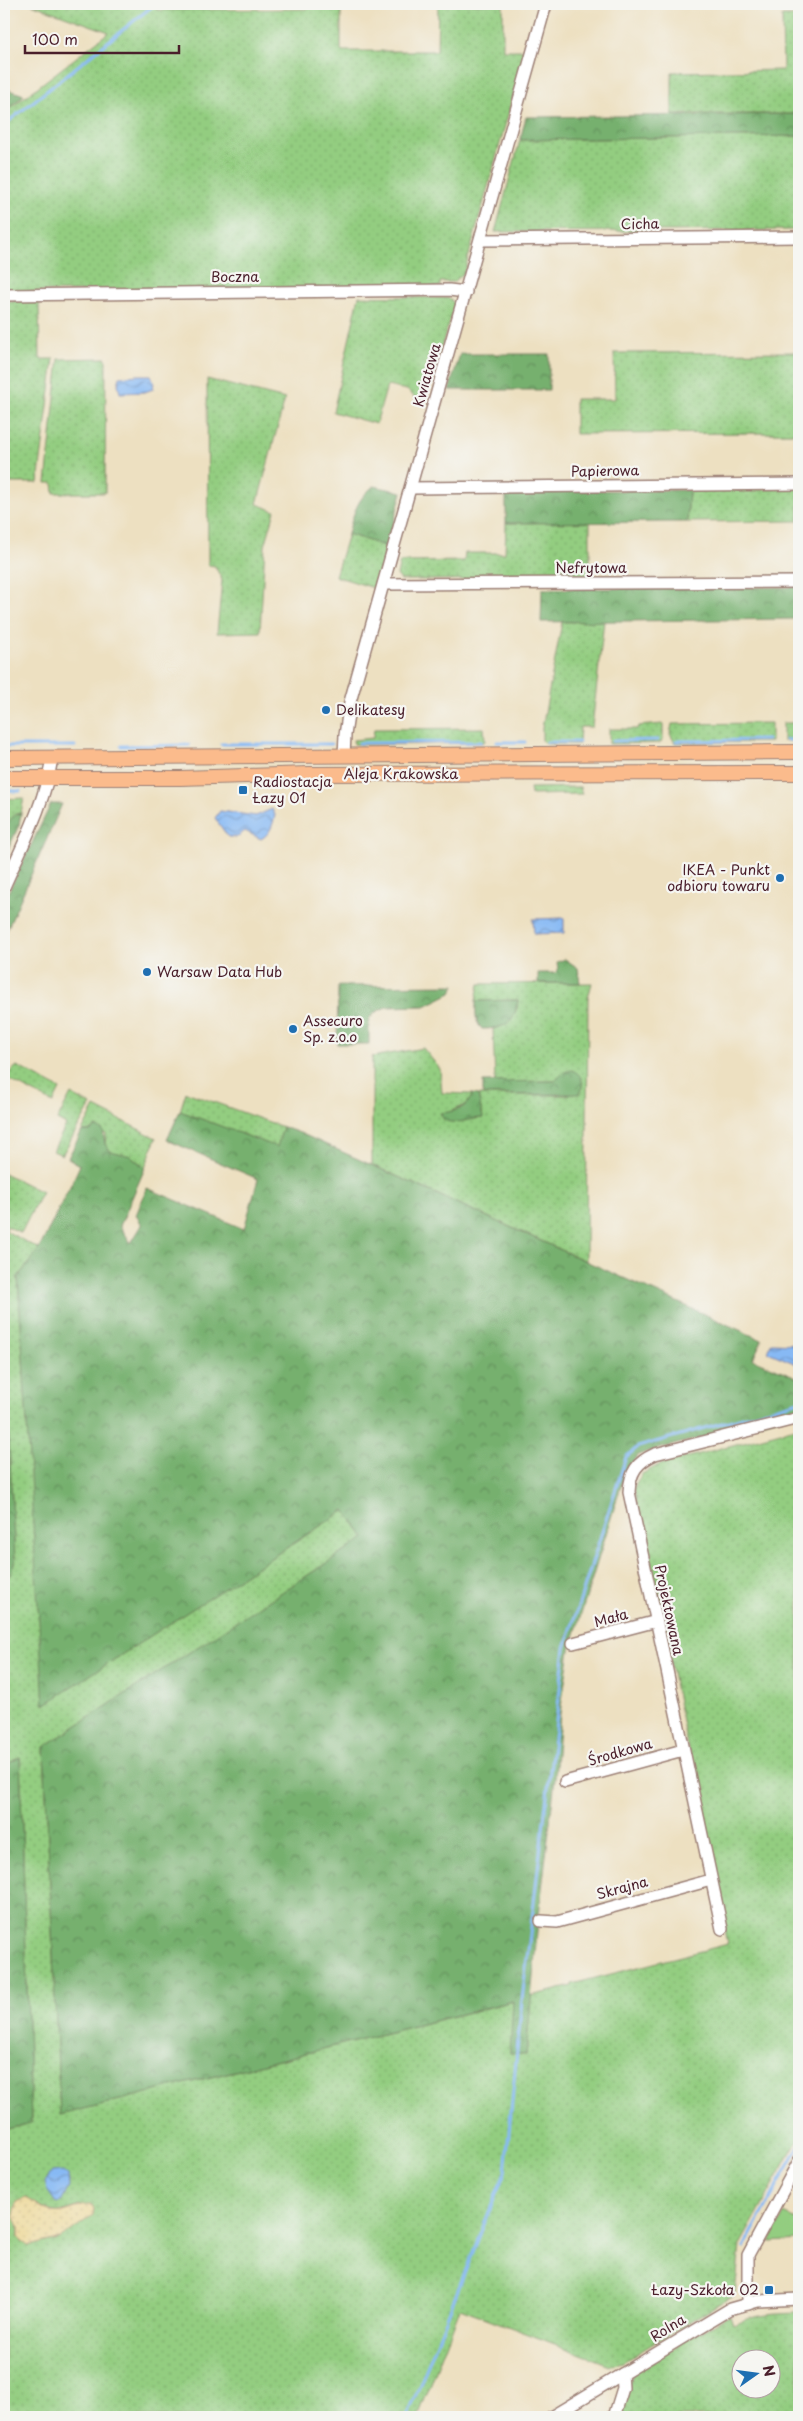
<svg xmlns="http://www.w3.org/2000/svg" width="803" height="2421" font-family="'Playpen Sans',sans-serif">
  <style>
    .grass { fill: url(#grass-dots); stroke: #6e7656; fill-rule: evenodd }
    .forest { fill: url(#forest-crowns); stroke: #60684c }
    .sand { fill: url(#sand-dots); stroke: #9c7c64 }
    .garden { fill: #93cd80; stroke: #6e7656 }
    .water { fill: url(#water-waves); stroke: #686c90 }
    .lines { fill: none; stroke-linecap: round; stroke-linejoin: round }
    .stream { stroke: #87b9f4; stroke-width: 3 }
    .minor-casing { stroke: #9c8076; stroke-width: 14 }
    .major-casing { stroke: #9c8076; stroke-width: 16 }
    .minor { stroke: #fff; stroke-width: 11 }
    .major { stroke: #fbbb8c; stroke-width: 14 }
    .poi-dot { fill: #1f6fb2; stroke: #f6f6f2; stroke-width: 2 }
    .labels { text-anchor: middle; stroke-width: 4.5; stroke-linejoin: round; paint-order: stroke }
    .street-label { font-size: 14px; fill: #4a1f2b; stroke: #f6f6f2 }
    .poi-label { font-size: 14px; fill: #4a1f2b; stroke: #f6f6f2; text-anchor: start }
  </style>
  <defs>
    <pattern id="grass-dots" width="8" height="8" patternUnits="userSpaceOnUse" patternTransform="scale(1.25)"><rect width="8" height="8" fill="#93cd80"/><path d="M2 2h.1M6 6h.1" fill="none" stroke="#80b06f" stroke-width="1.8" stroke-linecap="round"/></pattern>
    <pattern id="forest-crowns" width="20" height="18" patternUnits="userSpaceOnUse" patternTransform="scale(1.25)"><rect width="20" height="18" fill="#76b06e"/><path d="M2 6a3 3 0 1 1 6 0M12 15a3 3 0 1 1 6 0" fill="none" stroke="#638f5b"/></pattern>
    <pattern id="sand-dots" width="8" height="8" patternUnits="userSpaceOnUse" patternTransform="scale(1.25)"><rect width="8" height="8" fill="#eeda9e"/><path d="M2 2h.1M6 6h.1" fill="none" stroke="#cebb88" stroke-width="1.8" stroke-linecap="round"/></pattern>
    <pattern id="water-waves" width="16" height="10" patternUnits="userSpaceOnUse" patternTransform="scale(1.25)"><rect width="16" height="10" fill="#87b9f4"/><path d="M0 5q4-4 8 0t8 0" fill="none" stroke="#7096c6"/></pattern>
  </defs>
  <rect width="100%" height="100%" fill="#f6f6f2"/>
  <filter id="ink" filterUnits="userSpaceOnUse"><feTurbulence type="fractalNoise" baseFrequency=".02" numOctaves="2"/><feDisplacementMap in="SourceGraphic" scale="10" xChannelSelector="R" yChannelSelector="G"/><feConvolveMatrix kernelMatrix="1 2 1 2 8 2 1 2 1" color-interpolation-filters="sRGB"/></filter>
  <filter id="wash" filterUnits="userSpaceOnUse"><feTurbulence type="fractalNoise" baseFrequency=".0096" numOctaves="4" result="noise"/><feDisplacementMap in="SourceGraphic" scale="20" xChannelSelector="R" yChannelSelector="G"/><feGaussianBlur stdDeviation="1.12" result="paint"/><feColorMatrix in="noise" values="0 0 0 0 0 0 0 0 0 0 0 0 0 0 0 0 0 1.4 0 .05"/><feComposite in="paint" operator="in"/></filter>
  <g filter="url(#wash)">
    <rect width="100%" height="100%" fill="#ede0c1"/>
    <g class="grass">
      <path d="M31,4H163L156,10L308,9V4H341V51H437L438,4H503V50H526L464,273L454,282H440V287L4,292V113L109,32Z"/>
      <path d="M782,16H799V114H672V72L783,70Z"/>
      <path d="M799,136V230L495,232L520,140Z"/>
      <path d="M359,296L449,298L455,304L423,405L407,390L387,386L376,424L333,412Z"/>
      <path d="M4,301H39L40,359H54L38,483H4Z"/>
      <path d="M799,352V433L575,434V399H615L614,353Z"/>
      <path d="M106,358L105,493H54L53,483H46L59,359Z"/>
      <path d="M207,379L285,399L257,504L275,511L265,546L260,632L217,633L222,580L215,566L208,565Z"/>
      <path d="M799,489V521L687,522L689,490Z"/>
      <path d="M590,522V579L401,580L397,575L400,562L464,561L465,553H505L506,523Z"/>
      <path d="M348,534L387,547L374,588L335,576Z"/>
      <path d="M604,621L592,727H580L579,744H545L542,740V728L562,622Z"/>
      <path d="M771,723V742L675,743L670,734L672,724Z"/>
      <rect x="783" y="723" width="16" height="18"/>
      <path d="M663,724V740L660,743L609,744V729H637L638,726Z"/>
      <path d="M484,728L485,741L482,743L362,745L354,744L353,740L373,738L374,729Z"/>
      <path d="M580,787L582,794L531,795L530,788Z"/>
      <path d="M24,798L21,813L15,814L4,832V799Z"/>
      <path d="M592,983L588,998L586,1261L372,1165V1057L423,1048L440,1069L442,1093L472,1094L469,1103L448,1113L461,1120L483,1118L478,1095H568L563,1073L555,1081L495,1082L493,1029C510,1025 516,1016 518,1000L476,1001L479,984Z"/>
      <path d="M17,1066L60,1089L53,1103L4,1077Z"/>
      <path d="M186,1092L283,1127L277,1148L180,1111Z"/>
      <path d="M71,1094L91,1105L62,1155L53,1151L66,1125L57,1120Z"/>
      <path d="M95,1107L156,1138L145,1168C134,1156 124,1155 110,1151L105,1144L106,1134L94,1130L82,1131Z"/>
      <path d="M4,1173L42,1192L21,1233L7,1226L6,1231L39,1249L18,1277L45,1704L345,1510L365,1538L44,1747L60,2115L514,2001L510,2053L526,2055L531,1996L572,1986V1984L728,1944L634,1488L642,1474L659,1465L799,1427V2138L740,2245L735,2294L623,2362L610,2365L460,2308L418,2417H4V2130L31,2122L20,1757L4,1766V1732L8,1729L4,1727V1580L10,1574L15,1560L4,1346V1225H6L4,1220ZM31,2201C49,2212 61,2215 81,2205L61,2238L29,2246L19,2238V2226Z"/>
      <path d="M799,2313V2417H619L634,2370L730,2315L733,2324C755,2314 776,2314 799,2313ZM740,2358H770V2388H740Z"/>
    </g>
    <g class="forest">
      <path d="M4,88L24,95L4,113Z"/>
      <path d="M799,114V136L520,140L526,117Z"/>
      <path d="M460,354H549V390H449Z"/>
      <path d="M374,486L402,492L387,547L348,534C353,515 357,498 374,486Z"/>
      <path d="M689,490L687,522L506,523V491Z"/>
      <path d="M799,587V619L541,622L542,589Z"/>
      <path d="M51,804H62L4,937V901Z"/>
      <path d="M21,813L19,825L5,856C0,843 4,816 21,813Z"/>
      <path d="M565,959L578,968L580,983H538V973H555L558,970L557,962Z"/>
      <path d="M455,985L451,993L425,1006L386,1007L374,1013L369,1019V1044H337L338,986Z"/>
      <path d="M518,1000C515,1023 505,1029 482,1029C474,1021 476,1012 476,1001Z"/>
      <path d="M572,1070C582,1074 585,1083 580,1094L483,1095V1082L555,1081L564,1072Z"/>
      <path d="M472,1094L478,1095L483,1118C470,1118 455,1126 444,1120L440,1113C454,1112 469,1108 472,1094Z"/>
      <path d="M180,1111L277,1147L283,1127L300,1133L762,1340L753,1359L799,1378V1413L646,1452L637,1456L625,1473L570,1650L560,1713L555,1779L537,1932L526,2055L510,2053L513,2001L60,2115L44,1747L365,1538L345,1510L44,1705L18,1277L39,1249L75,1176L80,1165L68,1158L82,1131H90L96,1127L103,1130L105,1144L110,1151L131,1156L145,1168L120,1226L131,1243L142,1225L136,1215L147,1188L244,1229L258,1179L167,1140Z"/>
      <path d="M4,1346L15,1560L10,1575L4,1580Z"/>
      <path d="M20,1757L31,2123L4,2130V1766Z"/>
    </g>
    <path class="sand" d="M26,2198C35,2202 42,2209 52,2212C66,2215 78,2204 92,2205L94,2209L93,2215L61,2238L29,2246L19,2238V2226L14,2216L17,2202Z"/>
    <path class="garden" d="M784,2214L799,2221V2240L770,2242Z"/>
    <g class="water">
      <path d="M137,375H151L154,382L153,389L145,392L120,393L118,384L120,377Z"/>
      <path d="M272,809L275,815C273,825 270,834 261,839L245,831L237,837H228L215,818L220,811L256,816Z"/>
      <path d="M564,918V933L534,934L533,919Z"/>
      <path d="M771,1343L799,1344V1365L768,1352Z"/>
      <path d="M63,2171L68,2175L69,2187L62,2201L56,2203L47,2190L45,2182L52,2172Z"/>
    </g>
    <g class="lines">
      <g class="stream">
        <path d="M4,125L155,4"/>
        <path d="M786,740H799"/>
        <path d="M612,741L658,740"/>
        <path d="M676,741L767,740"/>
        <path d="M497,742H525"/>
        <path d="M547,742H579"/>
        <path d="M359,743L481,742"/>
        <path d="M221,744H331"/>
        <path d="M4,746H75"/>
        <path d="M121,746L189,745"/>
        <path d="M4,791H20"/>
        <path d="M744,2247L799,2147"/>
        <path d="M407,2417L505,2172L522,2000L565,1648L626,1457L638,1447L799,1401"/>
      </g>
    </g>
  </g>
  <g filter="url(#ink)">
    <g class="lines">
      <defs>
        <g id="minor">
          <path d="M481,240L799,237"/>
          <path d="M4,295L449,290L466,292"/>
          <path d="M411,488L799,484"/>
          <path d="M384,584L799,582"/>
          <path d="M344,756L345,735L350,702L546,4"/>
          <path d="M4,887C22,846 45,804 52,758"/>
          <path d="M573,1643L657,1621"/>
          <path d="M565,1782L683,1750"/>
          <path d="M541,1921L557,1922L711,1880"/>
          <path d="M722,1929L629,1492C630,1472 637,1462 655,1454L799,1418"/>
          <path d="M748,2304V2255L799,2161"/>
          <path d="M551,2417L730,2309L758,2301L799,2299"/>
          <path d="M614,2417L623,2388L622,2374"/>
        </g>
        <g id="major">
          <path d="M4,758L799,752"/>
          <path d="M4,778H180L309,774L799,773"/>
        </g>
      </defs>
      <use href="#minor" class="minor-casing"/>
      <use href="#major" class="major-casing"/>
      <use href="#minor" class="minor"/>
      <use href="#major" class="major"/>
    </g>
  </g>
  <g class="poi-dot">
    <circle cx="326" cy="710" r="5"/>
    <rect x="238" y="785" width="10" height="10" rx="2.5"/>
    <circle cx="780" cy="878" r="5"/>
    <circle cx="147" cy="972" r="5"/>
    <circle cx="293" cy="1029" r="5"/>
    <rect x="764" y="2285" width="10" height="10" rx="2.5"/>
  </g>
  <g class="labels">
    <g class="street-label">
      <text transform="translate(640 224) rotate(-1)" y="5">Cicha</text>
      <text x="235" y="282">Boczna</text>
      <text transform="translate(427 375) rotate(-74)" y="5">Kwiatowa</text>
      <text transform="translate(605 471) rotate(-1)" y="5">Papierowa</text>
      <text x="591" y="573">Nefrytowa</text>
      <text x="401" y="779">Aleja Krakowska</text>
      <text transform="translate(669 1610) rotate(78)" y="5">Projektowana</text>
      <text transform="translate(611 1618) rotate(-15)" y="5">Mała</text>
      <text transform="translate(620 1752) rotate(-16)" y="5">Środkowa</text>
      <text transform="translate(622 1888) rotate(-15)" y="5">Skrajna</text>
      <text transform="translate(668 2328) rotate(-32)" y="5">Rolna</text>
    </g>
    <g class="poi-label">
      <text x="336" y="715">Delikatesy</text>
      <text x="253" y="787">Radiostacja<tspan x="253" dy="16">Łazy 01</tspan></text>
      <text x="770" y="875" text-anchor="end">IKEA - Punkt<tspan x="770" dy="16">odbioru towaru</tspan></text>
      <text x="157" y="977">Warsaw Data Hub</text>
      <text x="303" y="1026">Assecuro<tspan x="303" dy="16">Sp. z.o.o</tspan></text>
      <text x="759" y="2295" text-anchor="end">Łazy-Szkoła 02</text>
    </g>
  </g>
  <rect width="803" height="2421" fill="none" stroke="#f6f6f2" stroke-width="20"/>
  <g transform="translate(756 2374) rotate(76)"><circle r="24" fill="#f6f6f2" stroke="#b1a0a2"/>
  <path d="M0-4L9 19L0 12L-9 19Z" fill="#1f6fb2"/>
  <text y="-8" font-size="14" font-weight="bold" text-anchor="middle" fill="#4a1f2b">N</text>
  </g>
  <path d="M25 45v8h154v-8" fill="none" stroke="#4a1f2b" stroke-width="2.5"/>
  <text x="32" y="45" font-size="15" fill="#4a1f2b" stroke="#f6f6f2" stroke-width="4" paint-order="stroke">100 m</text>
</svg>
